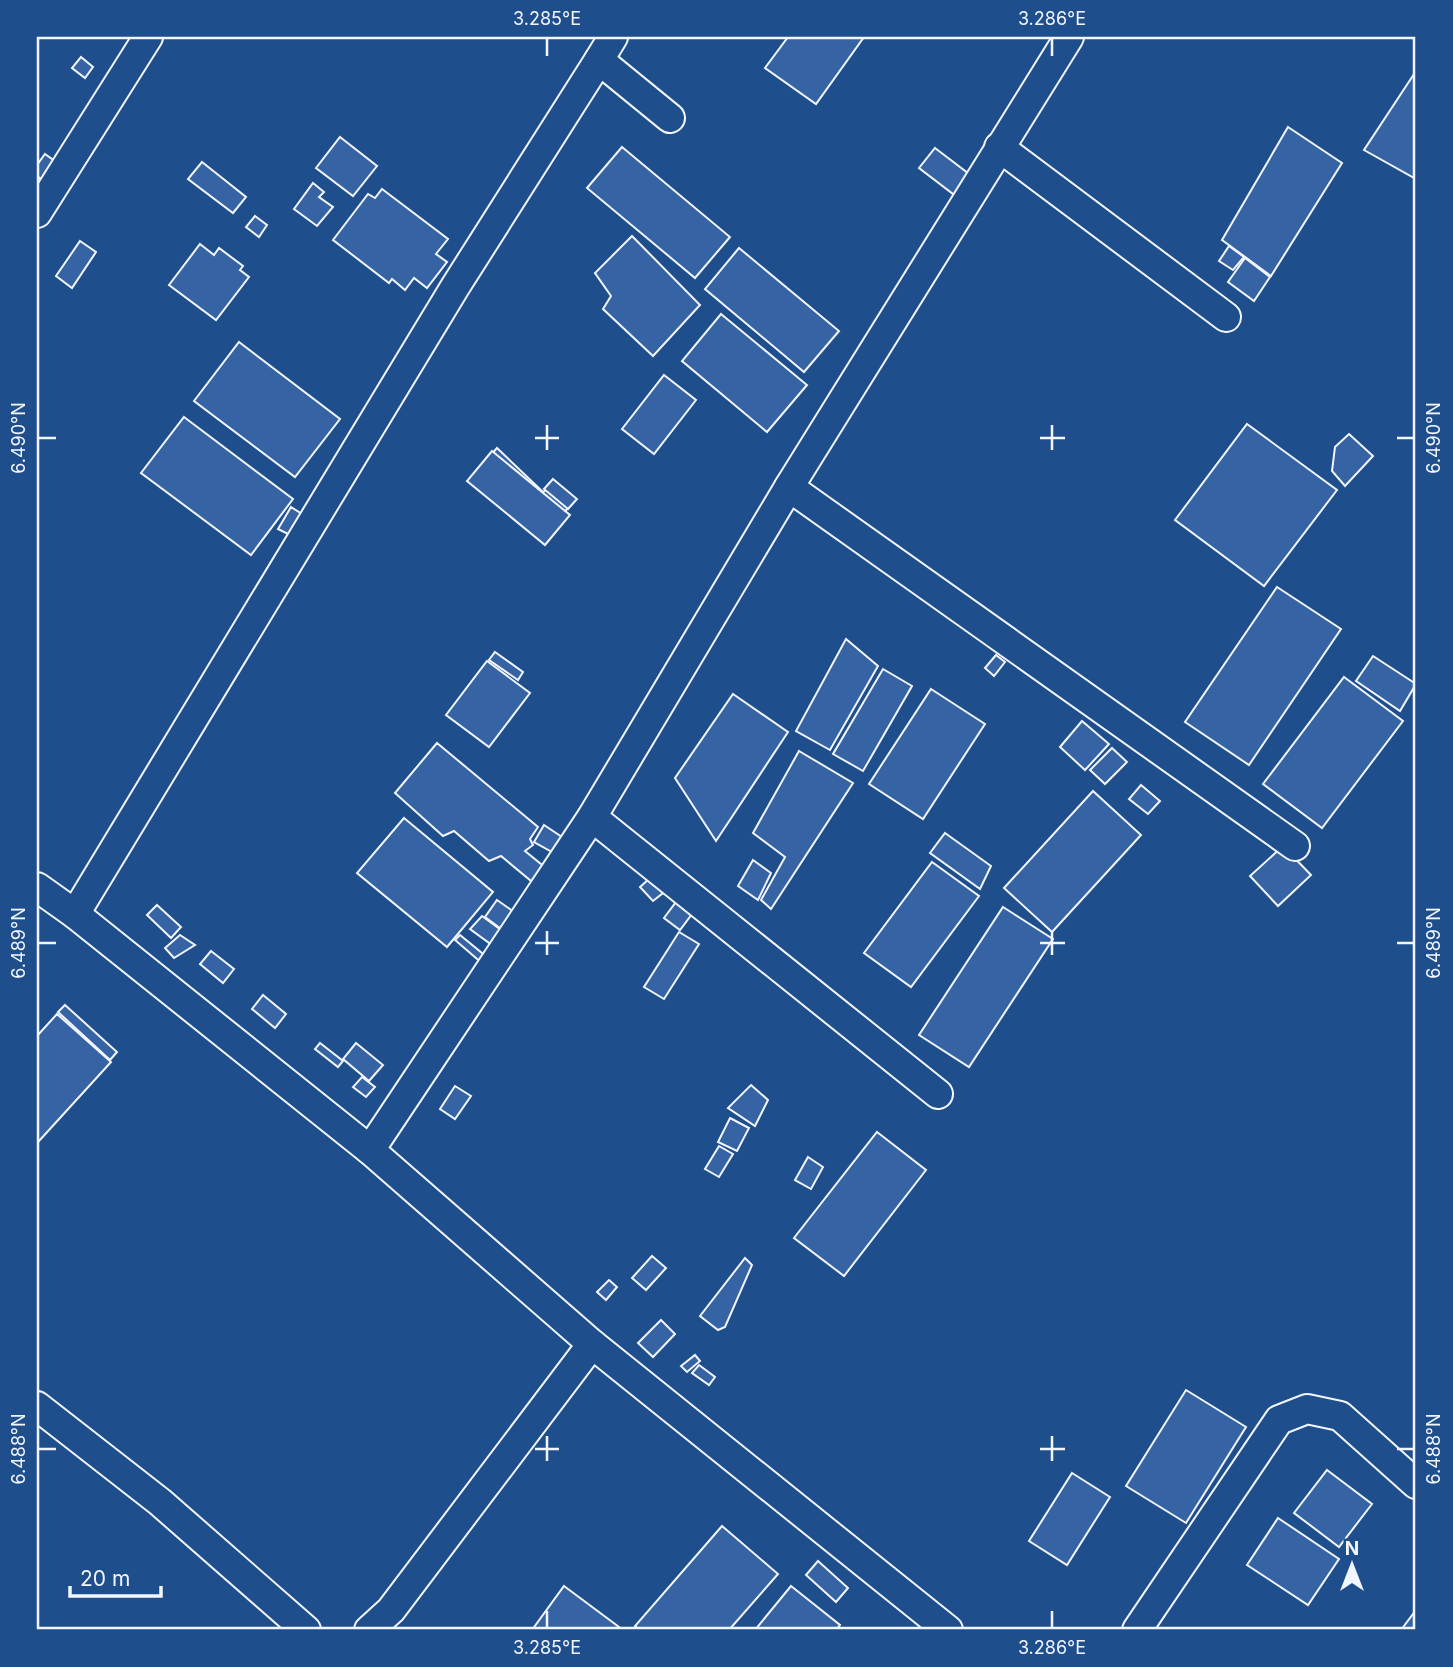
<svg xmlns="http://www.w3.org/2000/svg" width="1453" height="1667" font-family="Inter,sans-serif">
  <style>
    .building { fill: #3563a3; stroke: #f2f6ff; stroke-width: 2 }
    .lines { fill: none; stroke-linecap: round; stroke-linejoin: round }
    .street-casing { stroke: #f2f6ff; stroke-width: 32 }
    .street { stroke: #1f4e8c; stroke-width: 28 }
    .ticks { fill: none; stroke: #f2f6ff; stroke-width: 2.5 }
    .neatline { fill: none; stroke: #f2f6ff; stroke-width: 2.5 }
    .ticks-label { font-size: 18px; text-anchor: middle; fill: #f2f6ff }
  </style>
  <rect width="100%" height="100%" fill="#1f4e8c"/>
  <g class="building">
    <path d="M788,37H864L816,104L765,68Z"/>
    <path d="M81,57L93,67L85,78L72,68Z"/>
    <path d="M1416,71V179L1364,150Z"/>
    <path d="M1288,127L1342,163L1271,276L1222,240Z"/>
    <path d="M340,137L377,166L353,196L316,168Z"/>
    <path d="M622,147L730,237L695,278L587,188Z"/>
    <path d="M935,148L973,177L957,197L919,168Z"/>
    <path d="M45,154L59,164L45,182L37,176V165Z"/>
    <path d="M202,162L246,197L233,213L188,179Z"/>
    <path d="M313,183L324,192L319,197L333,207L317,226L294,209Z"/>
    <path d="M382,189L448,239L436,254L447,262L427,288L414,278L405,290L392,279L389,283L333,240L368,194L375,198Z"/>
    <path d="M255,216L267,225L259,237L246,227Z"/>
    <path d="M632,236L700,305L653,356L603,309L611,296L595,273Z"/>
    <path d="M80,241L96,252L72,288L56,276Z"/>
    <path d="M200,244L214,255L219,248L243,266L240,270L249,277L216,320L169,285Z"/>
    <path d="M1229,246L1244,257L1233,270L1219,261Z"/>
    <path d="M739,248L839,331L804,372L705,289Z"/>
    <path d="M1245,258L1270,277L1254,301L1228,282Z"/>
    <path d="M721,314L807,385L767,432L682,361Z"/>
    <path d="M239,342L340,419L295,477L194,401Z"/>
    <path d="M664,375L696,400L654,454L622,429Z"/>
    <path d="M184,417L293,499L251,555L141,473Z"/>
    <path d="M1247,424L1337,490L1264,586L1175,520Z"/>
    <path d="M1349,434L1373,456L1345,486L1332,471L1335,447Z"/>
    <path d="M497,448L543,492L546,490L568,508L541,538L471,477Z"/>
    <path d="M492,451L570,515L545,545L467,481Z"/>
    <path d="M553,479L577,499L568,509L544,489Z"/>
    <path d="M291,507L302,514L290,535L278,529Z"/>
    <path d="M1277,587L1341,629L1249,765L1185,722Z"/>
    <path d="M846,639L878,666L830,750L796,731Z"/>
    <path d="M495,652L523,672L518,680L489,660Z"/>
    <path d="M996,655L1005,662L994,676L985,668Z"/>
    <path d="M1373,656L1416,684L1400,711L1356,681Z"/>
    <path d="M487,661L530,693L489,747L446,715Z"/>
    <path d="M883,669L912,686L863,771L833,754Z"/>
    <path d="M1344,677L1403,721L1322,828L1263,784Z"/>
    <path d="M931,689L985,724L923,819L869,784Z"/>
    <path d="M733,694L788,732L716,841L675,778Z"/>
    <path d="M1082,721L1109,744L1085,770L1060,747Z"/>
    <path d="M437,743L538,827L530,839L533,845L525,851L547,869L531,889V881L501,856L489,861L454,831L443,836L395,793Z"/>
    <path d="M1112,748L1127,762L1105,784L1090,770Z"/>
    <path d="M799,751L853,783L771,909L761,900L785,857L753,833Z"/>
    <path d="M1141,785L1160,801L1148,814L1129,799Z"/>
    <path d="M1093,791L1141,835L1052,932L1004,888Z"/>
    <path d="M404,818L493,892L447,947L357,873Z"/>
    <path d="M544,825L562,837L552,852L534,842Z"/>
    <path d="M945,833L991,866L980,889L930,853Z"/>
    <path d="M1283,846L1311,875L1278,906L1250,876Z"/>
    <path d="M753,860L771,873L758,900L738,886Z"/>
    <path d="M932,862L979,896L911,987L864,953Z"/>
    <path d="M650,878L663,893L653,901L640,887Z"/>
    <path d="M497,900L517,914L504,931L485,917Z"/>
    <path d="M676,902L692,914L680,930L664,918Z"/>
    <path d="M157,905L181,927L171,938L147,915Z"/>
    <path d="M1003,907L1053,939L969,1067L919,1035Z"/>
    <path d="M482,916L505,933L496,948L470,929Z"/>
    <path d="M679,932L699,944L664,999L644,987Z"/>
    <path d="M180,935L195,945L174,958L165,948Z"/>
    <path d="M460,935L488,958L483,964L455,940Z"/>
    <path d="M211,951L234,969L223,983L200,964Z"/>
    <path d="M263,995L286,1014L275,1028L252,1009Z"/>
    <path d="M65,1005L117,1052L110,1060L58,1012Z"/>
    <path d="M57,1014L111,1062L39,1141L37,1139V1036Z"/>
    <path d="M320,1043L343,1061L338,1067L315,1049Z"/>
    <path d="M356,1043L383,1065L369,1081L343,1059Z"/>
    <path d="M362,1077L375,1087L366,1097L353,1087Z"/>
    <path d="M751,1085L768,1100L755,1126L728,1108Z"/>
    <path d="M455,1086L471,1096L455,1119L440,1109Z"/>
    <path d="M730,1118L749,1128L737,1151L718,1142Z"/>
    <path d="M877,1132L926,1170L844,1276L794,1238Z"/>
    <path d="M719,1146L733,1154L719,1177L705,1169Z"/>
    <path d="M808,1157L823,1167L811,1189L795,1180Z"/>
    <path d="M652,1256L666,1268L646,1290L632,1278Z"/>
    <path d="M745,1258L752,1265L725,1327L718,1330L700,1316Z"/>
    <path d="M609,1280L617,1287L606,1300L597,1292Z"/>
    <path d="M661,1320L675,1334L653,1357L638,1343Z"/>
    <path d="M695,1355L700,1361L687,1372L681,1366Z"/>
    <path d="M699,1365L715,1377L709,1385L692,1373Z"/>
    <path d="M1186,1390L1246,1427L1186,1523L1126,1486Z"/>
    <path d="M1327,1470L1372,1504L1339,1547L1294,1513Z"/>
    <path d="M1072,1473L1110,1497L1067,1565L1029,1541Z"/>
    <path d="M1278,1518L1339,1559L1308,1605L1247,1565Z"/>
    <path d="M722,1526L778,1574L729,1630H640L635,1626Z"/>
    <path d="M818,1561L848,1588L836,1602L806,1575Z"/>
    <path d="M564,1586L619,1627L617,1630H532Z"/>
    <path d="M791,1586L840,1625L836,1630H755Z"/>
    <path d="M1416,1610V1630H1401Z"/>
  </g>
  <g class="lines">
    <defs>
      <g id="street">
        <path d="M599,60L613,37"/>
        <path d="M999,147L1226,317"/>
        <path d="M37,213L148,37"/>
        <path d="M789,487L1069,37"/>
        <path d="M592,817L938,1094"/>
        <path d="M37,887L75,914L370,1150L592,1344L948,1630"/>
        <path d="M75,914L455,287L599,60L670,118"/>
        <path d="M370,1150L592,817L789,487L1295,846"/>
        <path d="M37,1406L160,1502L306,1630"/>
        <path d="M369,1630L391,1610L592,1344"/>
        <path d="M1137,1630L1279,1420L1307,1409L1340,1416L1416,1484"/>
      </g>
    </defs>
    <use href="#street" class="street-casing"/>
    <use href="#street" class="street"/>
  </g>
  <path class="ticks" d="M547,38V56M1052,38V56M547,425V450M1052,425V450M38,438H56M535,438H559M1040,438H1065M1397,438H1414M547,931V955M1052,931V955M38,943H56M535,943H559M1040,943H1065M1397,943H1414M547,1436V1461M1052,1436V1461M38,1449H56M535,1449H559M1040,1449H1065M1397,1449H1414M547,1611V1628M1052,1611V1628"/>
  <rect width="1453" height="1667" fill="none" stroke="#1f4e8c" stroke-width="77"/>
  <g transform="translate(1352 1565)" stroke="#1f4e8c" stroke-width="5" paint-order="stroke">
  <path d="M0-5L12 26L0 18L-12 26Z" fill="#f2f6ff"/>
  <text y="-10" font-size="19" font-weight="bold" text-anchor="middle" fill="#f2f6ff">N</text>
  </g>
  <path d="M70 1586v10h91v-10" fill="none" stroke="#f2f6ff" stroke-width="3.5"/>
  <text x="80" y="1586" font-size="21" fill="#f2f6ff" stroke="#1f4e8c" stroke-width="5" paint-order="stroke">20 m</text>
  <rect x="38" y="38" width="1376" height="1590" class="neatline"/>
  <g class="ticks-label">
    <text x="547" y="25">3.285°E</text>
    <text x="1052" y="25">3.286°E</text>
    <text transform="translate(19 438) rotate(-90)" y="6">6.490°N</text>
    <text transform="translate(1434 438) rotate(-90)" y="6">6.490°N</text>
    <text transform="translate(19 943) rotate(-90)" y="6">6.489°N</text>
    <text transform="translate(1434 943) rotate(-90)" y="6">6.489°N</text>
    <text transform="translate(19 1449) rotate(-90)" y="6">6.488°N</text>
    <text transform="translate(1434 1449) rotate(-90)" y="6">6.488°N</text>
    <text x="547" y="1654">3.285°E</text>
    <text x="1052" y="1654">3.286°E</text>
  </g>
</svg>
